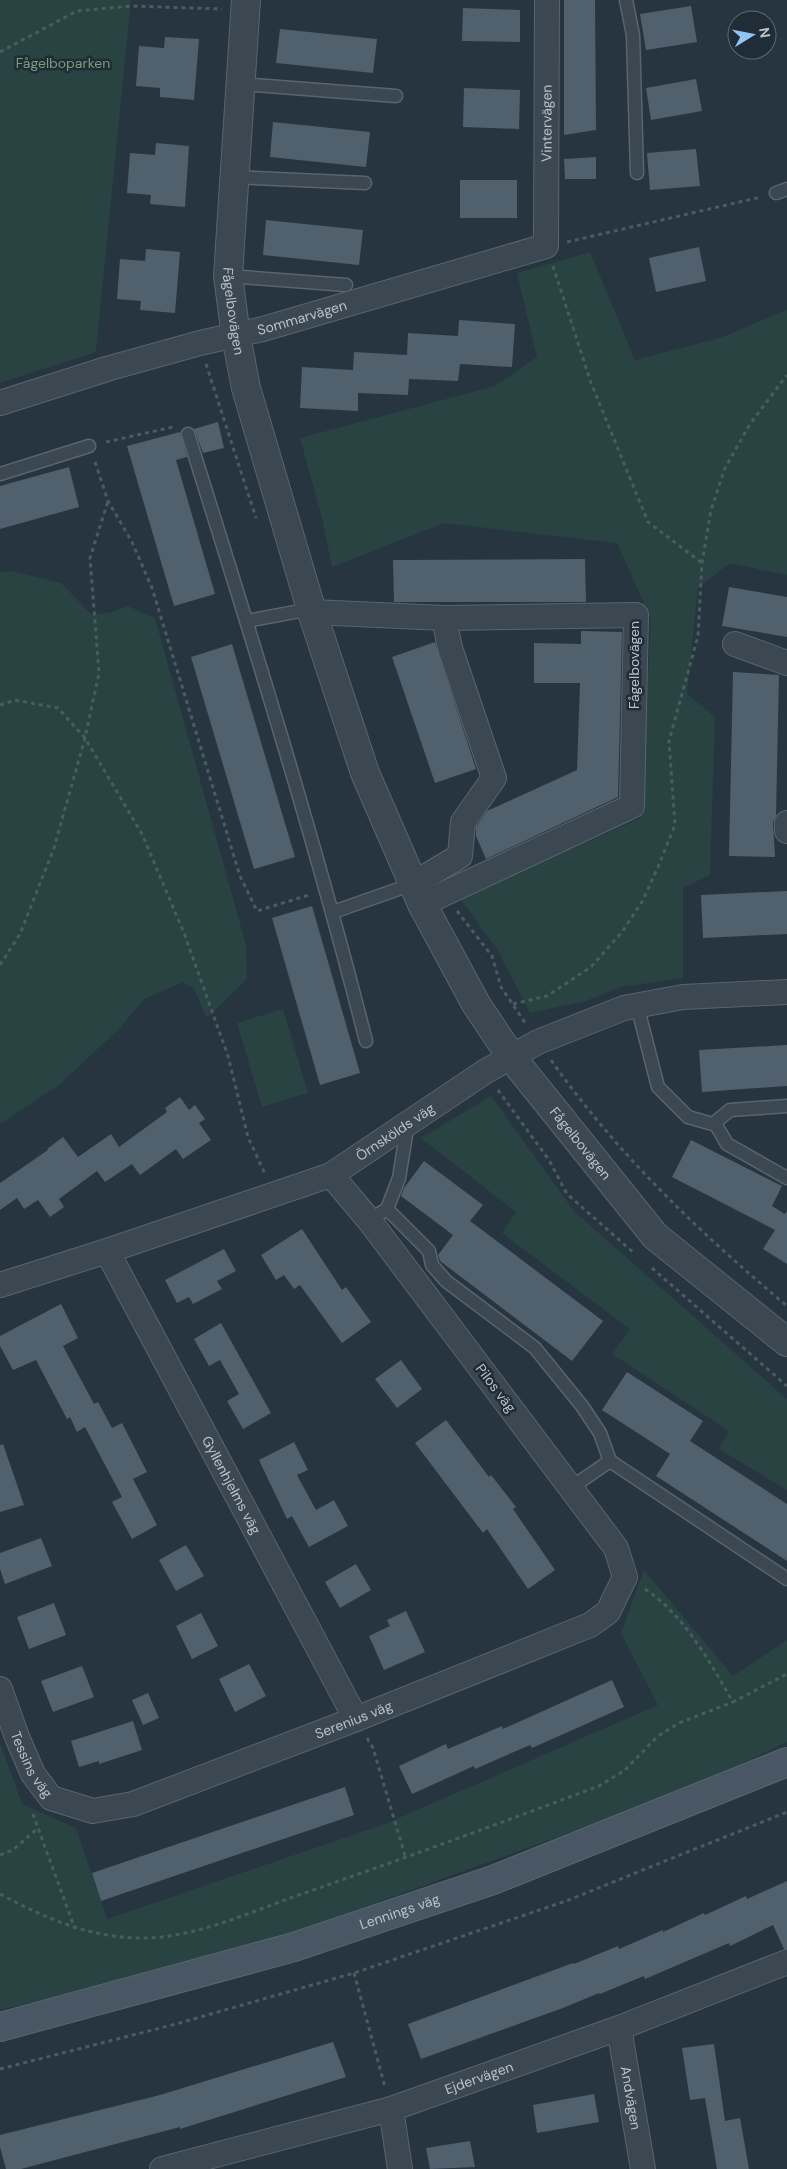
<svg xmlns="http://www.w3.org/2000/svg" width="787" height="2169" font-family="'DM Sans',sans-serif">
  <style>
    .green { fill: #294242 }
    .building { fill: #50606c }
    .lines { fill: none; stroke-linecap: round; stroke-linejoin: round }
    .service-casing { stroke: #59656e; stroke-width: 15 }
    .minor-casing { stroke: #59656e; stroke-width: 26 }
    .tertiary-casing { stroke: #59656e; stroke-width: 30 }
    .secondary-casing { stroke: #59656e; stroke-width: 30 }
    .path { stroke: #475e5d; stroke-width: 3; stroke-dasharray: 4 4; stroke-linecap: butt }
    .service { stroke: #3b4751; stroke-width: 12 }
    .minor { stroke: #3b4751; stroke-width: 24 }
    .tertiary { stroke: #3b4751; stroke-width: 28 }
    .secondary { stroke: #495664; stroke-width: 28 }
    .labels { text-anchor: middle; stroke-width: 5; stroke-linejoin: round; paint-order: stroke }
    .park-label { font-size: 14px; fill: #76a07b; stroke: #202c36 }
    .street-label { font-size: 14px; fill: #b8c2cb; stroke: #202c36 }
  </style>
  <rect width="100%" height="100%" fill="#273541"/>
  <g class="green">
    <path d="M0,0H131L96,352L0,383Z"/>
    <path d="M590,252L635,360L720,338L787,310V575L730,563L698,588L687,694L715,717L710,875L683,888V978L621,987L586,1001L530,1013L498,951L460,898L641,818L651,619L617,543L444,523L332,567L322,518L300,438L495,386L537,357L517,273Z"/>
    <path d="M12,571L61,583L92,615L112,612L128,606L155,618L246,945L247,979L207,1018L194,989L183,982L144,999L118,1030L60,1084L0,1124V572Z"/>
    <path d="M283,1009L308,1093L262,1107L237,1023Z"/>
    <path d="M491,1096L574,1211L787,1399V1490L719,1449L729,1431L612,1354L630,1329L502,1233L516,1212L421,1138Z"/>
    <path d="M644,1570L733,1676L787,1640V1742L682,1792L293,1933L81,1991L0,2010V1742L22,1804L76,1828L107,1919L385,1824L658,1705L621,1633Z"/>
  </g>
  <g class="building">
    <path d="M564,0H595L596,130L564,135Z"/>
    <path d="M691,6L697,42L646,50L640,14Z"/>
    <path d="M463,8L520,10V42L462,41Z"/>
    <path d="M280,29L377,39L373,73L276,63Z"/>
    <path d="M165,37L199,39L194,100L160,97V88L136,86L139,46L164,48Z"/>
    <path d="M696,79L702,111L651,120L646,88Z"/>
    <path d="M464,88L520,90L519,129L463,127Z"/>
    <path d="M273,122L370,132L366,167L270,157Z"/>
    <path d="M156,143L189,146L185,207L150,204L151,195L127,193L130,153L155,155Z"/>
    <path d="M696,149L700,186L650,190L647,153Z"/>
    <path d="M596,157V179H565L564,159Z"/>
    <rect x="460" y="180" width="57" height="38"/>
    <path d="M266,220L363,230L359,265L263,255Z"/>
    <path d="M699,247L706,281L656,292L649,258Z"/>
    <path d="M146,249L180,252L175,313L140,310L141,301L117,299L120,259L145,261Z"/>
    <path d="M459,320L515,324L512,367L460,364L458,381L409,379L408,395L358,393V411L300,408L302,367L353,370L354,352L407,355L408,333L458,336Z"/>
    <path d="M218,422L224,448L203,453L194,429Z"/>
    <path d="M180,432L187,457L176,460L215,594L174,606L127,446Z"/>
    <path d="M69,467L79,507L0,529V486Z"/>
    <path d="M585,559L586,602H394L393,560Z"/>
    <path d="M729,587L787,597V637L722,626Z"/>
    <path d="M581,631L622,632L618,797L486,859L476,836V827L487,811L577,770L580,683H534V643L581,644Z"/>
    <path d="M435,642L476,769L435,783L392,657Z"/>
    <path d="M232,644L295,857L254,869L191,657Z"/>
    <path d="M733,672L779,675L776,816L773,823L775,857L729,856Z"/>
    <path d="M787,891V934L703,938L701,895Z"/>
    <path d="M312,906L360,1073L320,1085L272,918Z"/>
    <path d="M787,1045V1086L702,1092L699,1050Z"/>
    <path d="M180,1097L189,1110L195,1105L205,1119L199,1123L211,1140L183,1159L176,1149L140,1175L132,1164L105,1182L97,1171L59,1199L64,1207L50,1217L38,1200L24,1209L17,1198L0,1210V1183L48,1150L47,1149L63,1137L78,1157L111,1134L119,1147L167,1112L165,1108Z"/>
    <path d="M691,1140L782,1186L772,1206L785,1214L787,1211V1264L763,1249L775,1230L672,1177Z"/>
    <path d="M424,1161L483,1205L470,1221L603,1321L572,1361L440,1261L438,1255L453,1235L401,1196L404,1188Z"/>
    <path d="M302,1229L342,1290L346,1287L371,1322L342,1343L300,1285L294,1289L284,1275L276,1280L261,1255Z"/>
    <path d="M224,1249L236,1271L217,1281L222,1289L193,1304L189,1297L177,1303L165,1280Z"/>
    <path d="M61,1304L78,1338L63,1346L94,1404L98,1402L112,1428L122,1423L147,1472L133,1479L157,1525L132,1539L112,1502L122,1497L85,1427L77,1432L70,1417L67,1419L36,1360L13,1370L0,1346V1336Z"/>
    <path d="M221,1323L271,1413L243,1429L227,1401L239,1394L220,1360L209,1366L194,1339Z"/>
    <path d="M401,1360L422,1389L397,1408L375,1379Z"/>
    <path d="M627,1372L703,1421L690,1441L787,1504V1561L656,1476L670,1454L602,1410Z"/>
    <path d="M446,1420L489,1477L491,1475L516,1507L513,1509L555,1570L528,1589L487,1529L483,1533L415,1443Z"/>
    <path d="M294,1442L308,1470L297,1475L316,1510L334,1500L348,1526L309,1547L292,1516L287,1519L259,1460Z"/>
    <path d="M3,1444L24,1505L0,1512V1445Z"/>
    <path d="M41,1538L52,1566L5,1584L0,1569V1553Z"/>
    <path d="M186,1545L204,1576L176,1591L159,1560Z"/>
    <path d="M356,1564L371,1590L340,1608L325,1582Z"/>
    <path d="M54,1603L66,1635L29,1649L17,1617Z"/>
    <path d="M406,1611L425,1652L384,1670L369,1636L390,1626L387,1620Z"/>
    <path d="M201,1613L218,1646L192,1659L176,1626Z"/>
    <path d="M249,1664L266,1696L235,1712L219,1679Z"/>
    <path d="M82,1666L94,1697L53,1712L41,1681Z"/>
    <path d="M612,1680L624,1707L532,1748L530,1745L475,1769L474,1766L412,1794L399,1766L446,1744L448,1749L502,1726L503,1729Z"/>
    <path d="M148,1693L159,1718L143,1725L132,1700Z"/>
    <path d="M133,1721L142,1750L99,1764V1761L79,1767L71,1741Z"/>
    <path d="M345,1787L354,1815L101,1901L92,1873Z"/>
    <path d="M787,1881V1949H784L773,1925L730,1946L729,1943L645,1979L644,1976L600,1994L599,1993L563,2008L421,2059L408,2024L573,1963L574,1964L618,1946L619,1949L663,1930V1932L704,1913L705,1915L746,1896L747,1899Z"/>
    <path d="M333,2042L346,2077L180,2129V2127L21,2169H6L0,2147V2135L160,2095Z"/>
    <path d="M714,2044L725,2121L740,2118L749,2169H717L705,2098L690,2100L682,2048Z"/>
    <path d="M594,2094L599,2122L537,2133L533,2105Z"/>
    <path d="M470,2141L475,2167L430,2169L426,2148Z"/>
  </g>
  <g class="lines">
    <defs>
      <g id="service">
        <path d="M626,0L633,35L637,173"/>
        <path d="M241,84L396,96"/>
        <path d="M234,177L365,183"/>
        <path d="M776,193L787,189"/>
        <path d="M228,276L346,285"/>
        <path d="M188,434C251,635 314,836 366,1041"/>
        <path d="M0,474L89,446"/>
        <path d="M247,621L311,609"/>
        <path d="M333,912L413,884"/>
        <path d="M637,1005L658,1087L688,1117L716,1125L727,1144L787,1178"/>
        <path d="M713,1124L730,1110L787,1106"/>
        <path d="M387,1209L399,1178L408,1123"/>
        <path d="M369,1220L387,1209L429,1251L432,1265L446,1281L535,1348L582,1406L600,1433L610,1461"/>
        <path d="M572,1487L610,1461L787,1579"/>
      </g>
      <g id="minor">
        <path id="s1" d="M0,403L110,368L200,343L263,329L546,246L547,0"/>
        <path d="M312,612L444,618L636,615L632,806L422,904"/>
        <path d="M735,644L787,663"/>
        <path d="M787,823V831"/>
        <path d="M413,884L460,856L463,822L494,778L450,648L444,618"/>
        <path id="s2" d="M107,1251L356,1719"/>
        <path id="s3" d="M0,1285L107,1251L331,1175L486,1071L538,1042L624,1008L683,997L787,992"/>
        <path id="s4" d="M0,1689L17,1737L33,1774L51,1798L93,1811L133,1804L356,1719L590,1625L608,1612L625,1577L616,1548L369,1220L331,1175"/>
        <path id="s5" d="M619,2028L643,2169"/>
        <path d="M391,2109L400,2169"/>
        <path id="s6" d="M162,2169L391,2109L619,2028L787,1962"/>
      </g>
      <g id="tertiary">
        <path id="s7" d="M246,0L228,276L236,336L246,388L312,612L365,773L422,904L476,1004L512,1058L655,1236L787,1342"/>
      </g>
      <g id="secondary">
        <path id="s8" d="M0,2027L294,1947L493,1880L787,1762"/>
      </g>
    </defs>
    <use href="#service" class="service-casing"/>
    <use href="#minor" class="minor-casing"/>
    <use href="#tertiary" class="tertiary-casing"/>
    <use href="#secondary" class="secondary-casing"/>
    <g class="path">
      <path d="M0,52L77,11L131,6L222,9"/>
      <path d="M567,242L761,197"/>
      <path d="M553,266L591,383L648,522L702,563"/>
      <path d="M206,364L256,518"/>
      <path d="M106,442L173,427"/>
      <path d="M95,462L108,501L132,542L152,588L240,876L257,911L309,895"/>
      <path d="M0,705L15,700L58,708L85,738L142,834L184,933L228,1056L248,1137L265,1174"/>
      <path d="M457,911L492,956L501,987L526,1024"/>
      <path d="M0,965L20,934L54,848L85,738L99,673L90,558L108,501"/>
      <path d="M513,1004L547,996L591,967L622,932L642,902L658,867L675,825L669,741L698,636L702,563L711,510L725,468L750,424L787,375"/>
      <path d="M551,1060C617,1154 699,1232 787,1306"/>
      <path d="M498,1090L549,1160L567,1194L634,1253"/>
      <path d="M652,1268L787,1386"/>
      <path d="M645,1589C685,1616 709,1661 733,1702L787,1674"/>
      <path d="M367,1738L373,1748L406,1859"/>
      <path d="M33,1814L38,1828"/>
      <path d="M0,1855L13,1850L38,1828L75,1929"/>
      <path d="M0,1894C43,1917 86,1936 135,1938C190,1940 245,1914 296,1896C397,1861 498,1824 599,1786L625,1770L658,1736L679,1723L733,1702"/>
      <path d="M354,1973L385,2087"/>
      <path d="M0,2069L176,2024L354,1973L566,1901L787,1812"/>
    </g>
    <use href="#service" class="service"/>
    <use href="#minor" class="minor"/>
    <use href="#tertiary" class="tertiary"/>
    <use href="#secondary" class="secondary"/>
  </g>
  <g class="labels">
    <g class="park-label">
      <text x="63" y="68">Fågelboparken</text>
    </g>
    <g class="street-label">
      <text dy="5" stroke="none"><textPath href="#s1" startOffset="691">Vintervägen</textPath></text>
      <text dy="5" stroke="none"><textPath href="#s7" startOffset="312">Fågelbovägen</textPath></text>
      <text dy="5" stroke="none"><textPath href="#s1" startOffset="314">Sommarvägen</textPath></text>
      <text transform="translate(634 665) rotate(-90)" y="5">Fågelbovägen</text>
      <text dy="5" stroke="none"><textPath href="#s3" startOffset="426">Örnskölds väg</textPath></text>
      <text dy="5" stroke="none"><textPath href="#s7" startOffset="1224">Fågelbovägen</textPath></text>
      <text transform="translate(496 1388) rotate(53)" y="5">Pilos väg</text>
      <text dy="5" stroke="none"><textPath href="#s2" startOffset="265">Gyllenhjelms väg</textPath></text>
      <text dy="5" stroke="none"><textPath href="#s4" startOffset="442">Serenius väg</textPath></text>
      <text dy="5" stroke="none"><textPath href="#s4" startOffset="82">Tessins väg</textPath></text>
      <text dy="5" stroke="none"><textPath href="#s8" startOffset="416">Lennings väg</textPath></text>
      <text dy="5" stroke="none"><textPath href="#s6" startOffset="330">Ejdervägen</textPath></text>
      <text dy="5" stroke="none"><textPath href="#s5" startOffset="71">Andvägen</textPath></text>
    </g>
  </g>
  <g transform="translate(752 35) rotate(80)"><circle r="24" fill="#202c36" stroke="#5d6872"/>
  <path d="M0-4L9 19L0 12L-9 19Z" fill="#92c5f6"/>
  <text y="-8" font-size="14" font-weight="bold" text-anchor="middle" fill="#b8c2cb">N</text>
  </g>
</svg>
